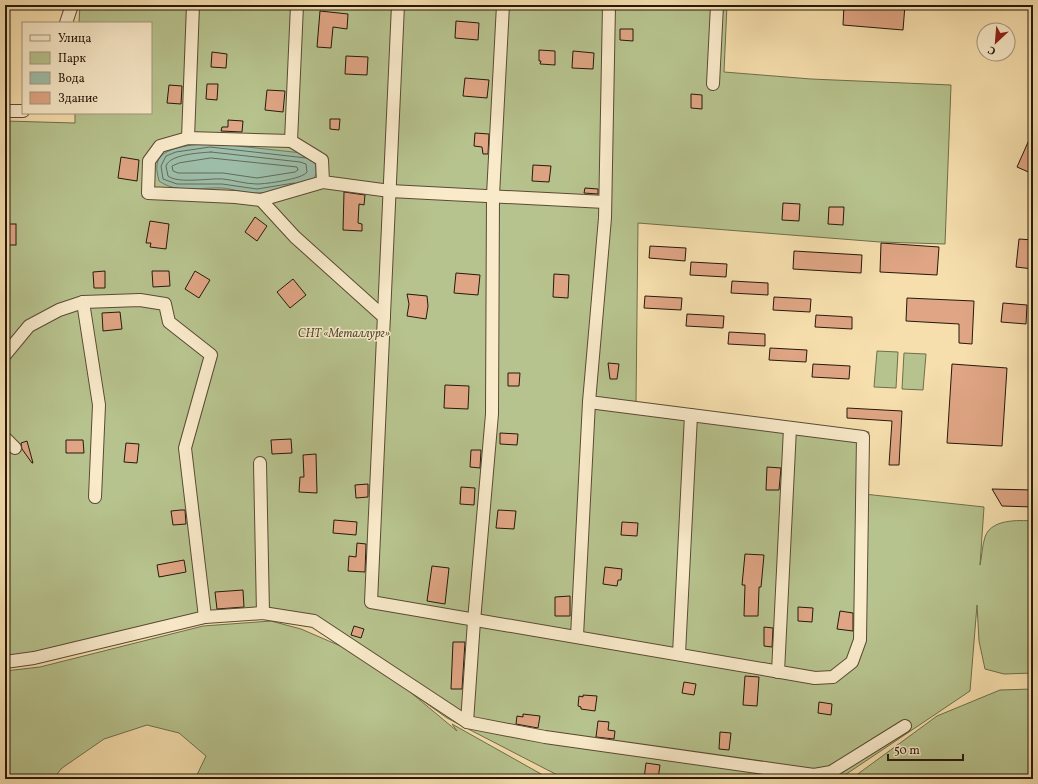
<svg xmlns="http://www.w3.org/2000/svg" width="1038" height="784" font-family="Vollkorn,serif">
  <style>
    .green { fill: #b7c38e; stroke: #6e6e4d }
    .water { fill: #9dbda8; stroke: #6d7b6a }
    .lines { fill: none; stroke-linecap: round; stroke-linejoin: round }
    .shore { stroke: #626b5a; stroke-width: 1 }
    .building { fill: #dfa584; stroke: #26190c }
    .minor-casing { stroke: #5a4a34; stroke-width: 14 }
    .minor { stroke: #f9eaca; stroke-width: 12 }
    .labels { text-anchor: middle; stroke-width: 3; stroke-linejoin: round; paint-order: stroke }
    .park-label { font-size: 12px; font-style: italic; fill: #524c33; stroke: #f9eaca }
  </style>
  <rect width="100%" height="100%" fill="#f6dfad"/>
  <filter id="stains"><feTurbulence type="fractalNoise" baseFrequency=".005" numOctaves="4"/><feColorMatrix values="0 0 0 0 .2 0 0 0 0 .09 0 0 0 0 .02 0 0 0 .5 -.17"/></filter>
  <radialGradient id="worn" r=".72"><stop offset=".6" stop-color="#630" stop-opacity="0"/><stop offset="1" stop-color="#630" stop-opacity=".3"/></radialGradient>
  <g class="green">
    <path d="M80,5H727L724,72L811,79L951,85L945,244L880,242L638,223L636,403L869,432L864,494L984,507L980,565C982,556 982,546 985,537C991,519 1018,520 1033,521V673L1004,674L985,669L979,641L977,605L970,691L839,779H565L447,718L409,691L457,731L452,724L550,779H195L206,756L179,733L147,725L104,739L62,768L53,779H5V671L40,667L203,626L271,621L301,629L352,651L313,625L260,618L219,620L165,630L5,665V121L75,123V113H151V23H79Z"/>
    <path d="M877,351L898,352L896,388L874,387Z"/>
    <path d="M904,353L926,354L923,390L902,389Z"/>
    <path d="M1033,689V779H851L937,716L1000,690Z"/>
  </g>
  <path class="water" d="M210,143L302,153L315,162C316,169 318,176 311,182C305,188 268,193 258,193C246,194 234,189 222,188C201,187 177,194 159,181C158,176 156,170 157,165C158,146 196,145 210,143Z"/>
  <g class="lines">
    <g class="shore">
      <path d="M211,152L300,162L306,164L307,172C303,179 266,184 257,184C245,184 234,180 223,179C209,178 178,184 168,176L166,166C170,154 200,153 211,152Z"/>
      <path d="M211,158L297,167L298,170L295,172L257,178L223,173H178L173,171L172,166L179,163Z"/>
      <path d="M294,183L257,189L222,184H177L163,179L161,166L166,156L176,152L210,147L306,158"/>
    </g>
  </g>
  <g class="building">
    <path d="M844,5H905L903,30L843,25Z"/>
    <path d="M320,11L348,14L347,29L333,27L331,48L317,47Z"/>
    <path d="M456,21L479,23L478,40L455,38Z"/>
    <path d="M620,29H633V41L620,40Z"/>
    <path d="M539,50L555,51V65L540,64L541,61H539Z"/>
    <path d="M573,51L594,53L593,69L572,68Z"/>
    <path d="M212,52L227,54L226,68L211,67Z"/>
    <path d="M346,56L368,57L367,75L345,74Z"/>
    <path d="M465,78L489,80L487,98L463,96Z"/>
    <path d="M207,84H218L217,100L206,99Z"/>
    <path d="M169,85L182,86L181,104L167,103Z"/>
    <path d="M267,90L285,91L283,112L265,110Z"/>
    <path d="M691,94L702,95V109L691,108Z"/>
    <path d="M330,119H340L339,130L330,129Z"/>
    <path d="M228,120L243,121L242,132L221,131L222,127H228Z"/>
    <path d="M1033,131V174L1017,167Z"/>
    <path d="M475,133L489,134L488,154H483L482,147L474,146Z"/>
    <path d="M121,157L139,160L137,181L118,178Z"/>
    <path d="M533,165L551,166L549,182L532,181Z"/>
    <path d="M585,188L598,189V194L584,193Z"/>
    <path d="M344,192L365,195L364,205L359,204L358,223L362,224V231L343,230Z"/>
    <path d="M783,203L800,204L799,221L782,220Z"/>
    <path d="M829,207H844L843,225L828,224Z"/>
    <path d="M255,217L267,226L257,241L245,232Z"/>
    <path d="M150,221L169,224L166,249L150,247L151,243H146Z"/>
    <rect x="5" y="224" width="11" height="21"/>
    <path d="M1019,239L1033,240V269L1016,267Z"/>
    <path d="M881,243L939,247L937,275L880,272Z"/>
    <path d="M650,246L686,248L685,261L649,258Z"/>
    <path d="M794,251L862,255L861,273L793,269Z"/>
    <path d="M691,262L727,264L726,277L690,275Z"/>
    <path d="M105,271V288H94L93,272Z"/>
    <path d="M152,271H169L170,286L153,287Z"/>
    <path d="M195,271L210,280L199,298L185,289Z"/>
    <path d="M456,273L480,275L478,295L454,293Z"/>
    <path d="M554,274L569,275L568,298L553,297Z"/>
    <path d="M293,279L306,295L290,308L277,292Z"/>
    <path d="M732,281L768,283V295L731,293Z"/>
    <path d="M407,294L427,296L428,306L426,319L407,316L409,304Z"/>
    <path d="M645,296L682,298L681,310L644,308Z"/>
    <path d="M774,297L811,299L810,312L773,310Z"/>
    <path d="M907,298L974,301L972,344L959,343V324L906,321Z"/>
    <path d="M1003,303L1027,305L1026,324L1001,322Z"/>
    <path d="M120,312L122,329L103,331L102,313Z"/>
    <path d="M687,314L724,316L723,328L686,326Z"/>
    <path d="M816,315L852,317V329L815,327Z"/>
    <path d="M729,332L765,334V346L728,344Z"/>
    <path d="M770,348L807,350L806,362L769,360Z"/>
    <path d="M608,363L619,364L617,379H610Z"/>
    <path d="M813,364L850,366L849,379L812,377Z"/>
    <path d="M952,364L1007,368L1002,446L947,443Z"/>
    <path d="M508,373H520L519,386H508Z"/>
    <path d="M445,385L469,386L468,409L444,408Z"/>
    <path d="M847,408L902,411L899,465H889L892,421L847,418Z"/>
    <path d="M500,433L518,434L517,445L500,444Z"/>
    <path d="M291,439L292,453L272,454L271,440Z"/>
    <path d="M66,440H83L84,453H66Z"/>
    <path d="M27,441L33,463H32L22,449L21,443Z"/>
    <path d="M126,443L139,444L137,463L124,462Z"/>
    <path d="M471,450H481L480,468L470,467Z"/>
    <path d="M316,454L317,493L299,492L300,477H304L303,455Z"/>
    <path d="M767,467L781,468L779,490H766Z"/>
    <path d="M368,484V497L356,498L355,485Z"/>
    <path d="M461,487L475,488L474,505L460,504Z"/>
    <path d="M992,489L1033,490V507L1002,506Z"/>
    <path d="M181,510H185L186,524L173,525L171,511Z"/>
    <path d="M498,510L516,511L514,529L496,528Z"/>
    <path d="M334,520L357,522L356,535L333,533Z"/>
    <path d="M622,522L638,523L637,536L621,535Z"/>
    <path d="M357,543L366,544L365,572L348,571L349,556L356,557Z"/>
    <path d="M745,554L764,555L761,587H759L758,616H744L745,585H742Z"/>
    <path d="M184,560L186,572L159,577L157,565Z"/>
    <path d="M432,566L449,568L445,604L427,601Z"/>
    <path d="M605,567L622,569L621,580H618L617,586L603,584Z"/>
    <path d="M243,590L244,607L217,609L215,592Z"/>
    <path d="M570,596V616H555V597Z"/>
    <path d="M798,607L813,608L812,622L798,621Z"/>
    <path d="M840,611L853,613V631L837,629Z"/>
    <path d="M354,626L364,629L361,638L351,635Z"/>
    <path d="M764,627L773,628L772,647L764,646Z"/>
    <path d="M453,642H465L462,689H451Z"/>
    <path d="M745,676L759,677L757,706L743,705Z"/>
    <path d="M684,682L696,684L694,695L682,693Z"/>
    <path d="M583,695L597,696L595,711L581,709V707L578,706L579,696L583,697Z"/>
    <path d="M819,702L832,704L831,715L818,713Z"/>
    <path d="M523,714L540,716L538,728L516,724L517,716L523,717Z"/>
    <path d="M598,721L609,722L608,730L615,731L614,739L596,737Z"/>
    <path d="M720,732L731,733L729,750L719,749Z"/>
    <path d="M646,763L660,765L658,779H644Z"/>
  </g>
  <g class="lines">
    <defs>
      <g id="minor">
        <path d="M398,5L371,602L815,678L833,677L852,662L860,640L863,437L589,402"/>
        <path d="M66,23L72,5"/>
        <path d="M713,84L717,5"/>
        <path d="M5,111H23"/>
        <path d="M188,138L193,5"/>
        <path d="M291,141L297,5"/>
        <path d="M323,182L261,200L235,197L148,193L149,161L160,146L188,138L291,141L322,160L323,182L390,191L605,202"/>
        <path d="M261,200L295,237L384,317"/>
        <path d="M83,302L99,405L95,497"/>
        <path d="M5,355L29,326L59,310L83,302L140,300L165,304L169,322L211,355L185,448L205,617"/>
        <path d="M5,438L15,448"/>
        <path d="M260,463L263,613"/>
        <path d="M577,636L589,402L605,218L609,5"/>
        <path d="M679,654L691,415"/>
        <path d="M5,662L34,658L205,617L263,613L314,621L467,722L545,737L814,775L831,772L905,726"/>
        <path d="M778,672L790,428"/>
        <path d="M467,722L474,621L492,414L493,195L503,5"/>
      </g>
    </defs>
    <use href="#minor" class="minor-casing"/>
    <use href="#minor" class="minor"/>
  </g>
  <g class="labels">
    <g class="park-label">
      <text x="344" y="337">СНТ «Металлург»</text>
    </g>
  </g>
  <rect width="1038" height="784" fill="none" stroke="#f6dfad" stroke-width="20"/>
  <rect x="6" y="6" width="1026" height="772" fill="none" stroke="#26190c" stroke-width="2"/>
  <rect x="10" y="10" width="1018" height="764" fill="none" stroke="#26190c"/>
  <rect x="22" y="22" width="130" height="92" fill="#f9eaca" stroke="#a5967e"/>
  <rect x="30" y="35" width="20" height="6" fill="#f9eaca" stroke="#a5967e"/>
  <text x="58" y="42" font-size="12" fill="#26190c">Улица</text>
  <rect x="30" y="52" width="20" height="12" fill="#b7c38e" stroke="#a5967e"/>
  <text x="58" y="62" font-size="12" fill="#26190c">Парк</text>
  <rect x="30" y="72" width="20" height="12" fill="#9dbda8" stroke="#a5967e"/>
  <text x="58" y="82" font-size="12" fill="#26190c">Вода</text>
  <rect x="30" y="92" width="20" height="12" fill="#dfa584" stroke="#a5967e"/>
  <text x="58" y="102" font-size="12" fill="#26190c">Здание</text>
  <g transform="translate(996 42) rotate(206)"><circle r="19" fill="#f9eaca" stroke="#a5967e"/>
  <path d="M0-3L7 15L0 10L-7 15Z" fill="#8f2418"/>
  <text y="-6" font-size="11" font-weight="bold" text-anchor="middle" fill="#26190c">С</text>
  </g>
  <path d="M888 754v6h75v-6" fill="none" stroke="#26190c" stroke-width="2"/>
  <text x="894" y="754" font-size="12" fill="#26190c" stroke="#f9eaca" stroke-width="3" paint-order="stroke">50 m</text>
  <rect width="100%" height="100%" filter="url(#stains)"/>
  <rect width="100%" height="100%" fill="url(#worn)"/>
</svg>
